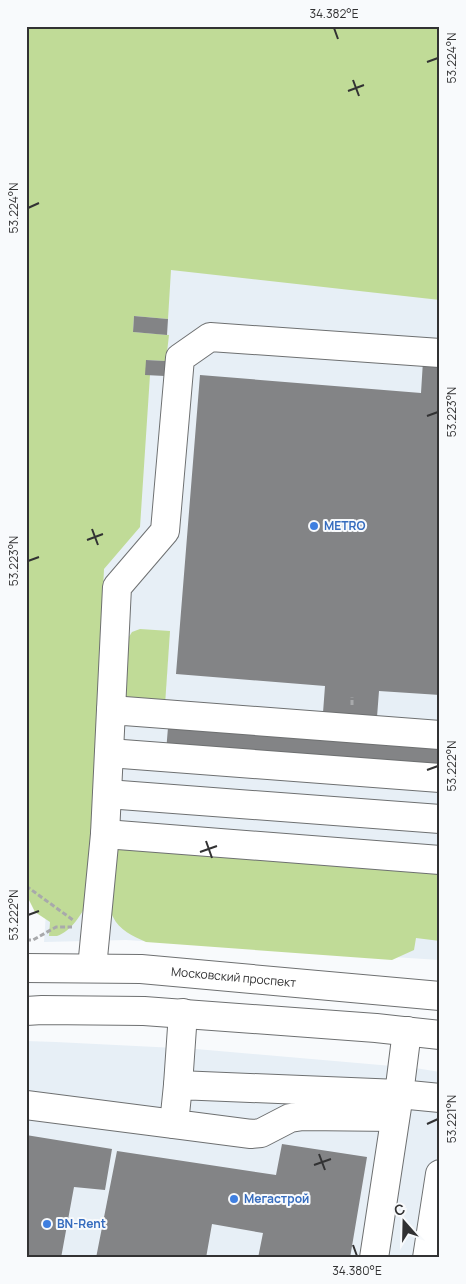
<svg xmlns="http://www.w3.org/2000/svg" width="466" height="1284" font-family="Manrope,sans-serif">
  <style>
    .built { fill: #e7eff6 }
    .green { fill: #c0db97 }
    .building { fill: #838486 }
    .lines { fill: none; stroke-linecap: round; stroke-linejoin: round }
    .minor-casing { stroke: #6e7071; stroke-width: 30 }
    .major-casing { stroke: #6e7071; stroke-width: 30 }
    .path { stroke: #a8a9ab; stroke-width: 3; stroke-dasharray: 5 2.5; stroke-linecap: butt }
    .minor { stroke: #fff; stroke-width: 28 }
    .major { stroke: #fff; stroke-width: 28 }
    .ticks { fill: none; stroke: #323233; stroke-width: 2 }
    .shop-dot { fill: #3f7fe0; stroke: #f8fafc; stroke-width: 2 }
    .labels { text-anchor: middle; stroke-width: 4; stroke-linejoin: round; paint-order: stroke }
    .shop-label { font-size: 12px; font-weight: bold; fill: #366cbe; stroke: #f8fafc; text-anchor: start }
    .street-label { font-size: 12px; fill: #323233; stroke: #f8fafc }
    .neatline { fill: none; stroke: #323233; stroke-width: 2 }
    .ticks-label { font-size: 12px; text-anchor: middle; fill: #323233 }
  </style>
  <rect width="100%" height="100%" fill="#f8fafc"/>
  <g class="built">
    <path d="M90,261L440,297V960L126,940L44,942Z"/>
    <path d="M26,1041L56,1042L196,1049L415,1068L440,1072V1258H26Z"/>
  </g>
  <g class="green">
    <path d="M26,26H440V300L171,270L168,319L134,316L133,332L169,335L166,361L146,360L150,375L140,527L104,569L88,902C81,914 72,931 57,936C57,936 50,936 49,936L50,922L35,912L26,894Z"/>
    <path d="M140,629L170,631L165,705L121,701L127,640L132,632Z"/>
    <path d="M112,843L440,868V941L416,938L414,950L392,960L146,942C133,936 119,930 113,917C107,905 111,859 112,843Z"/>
  </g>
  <g class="building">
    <path d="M134,316L168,319L167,335L133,332Z"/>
    <path d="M146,360L166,361L165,376L145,375Z"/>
    <path d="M423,361L440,362V695L379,691L376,730L440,735V773L166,752L169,715L322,726L325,686L176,674L200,375L421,393Z"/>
    <path d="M26,1135L112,1149L105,1190L74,1187L61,1258H26Z"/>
    <path d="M282,1144L367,1157L350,1258H258L263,1233L212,1224L206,1258H96L117,1151L276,1175Z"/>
  </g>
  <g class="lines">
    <defs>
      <g id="minor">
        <path d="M111,710L117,587L165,531L180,358L210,337L440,353"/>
        <path d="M109,753L440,778"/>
        <path d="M107,794L440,819"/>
        <path d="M105,834L440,860"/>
        <path d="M92,968L105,834L111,710L440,735"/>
        <path d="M178,1085L183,1013"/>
        <path d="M26,1105L174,1124"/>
        <path d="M395,1117L303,1116L290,1118L261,1133L251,1134L174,1124L178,1085L399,1094L440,1098"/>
        <path d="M374,1258L399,1094L407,1031"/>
        <path d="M427,1258L440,1174"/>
      </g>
      <g id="major">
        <path id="s1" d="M26,968L141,969L440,996"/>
        <path d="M26,1011L42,1010L144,1011L376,1028L440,1035"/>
      </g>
    </defs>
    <use href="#minor" class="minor-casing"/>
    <use href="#major" class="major-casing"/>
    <g class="path">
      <path d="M352,705V697"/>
      <path d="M26,886L73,920"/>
      <path d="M26,940H33L56,927H72"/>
    </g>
    <use href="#minor" class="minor"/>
    <use href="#major" class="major"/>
  </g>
  <path class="ticks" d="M334,28L338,39M427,62L438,58M353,80L359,96M348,91L364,85M28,208L39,203M427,416L438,412M92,529L98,545M87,540L103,534M28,561L39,557M427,770L438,766M206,841L212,858M200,852L217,846M28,915L39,911M427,1124L438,1119M319,1154L325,1170M314,1165L331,1159M353,1245L357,1256"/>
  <g class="shop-dot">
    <circle cx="314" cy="526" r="5"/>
    <circle cx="234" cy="1199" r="5"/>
    <circle cx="47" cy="1224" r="5"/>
  </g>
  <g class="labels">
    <g class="shop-label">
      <text x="324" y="530">METRO</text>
      <text x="244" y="1203">Мегастрой</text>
      <text x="57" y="1228">BN-Rent</text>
    </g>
    <g class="street-label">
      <text dy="4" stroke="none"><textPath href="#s1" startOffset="208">Московский проспект</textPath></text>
    </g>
  </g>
  <rect width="466" height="1284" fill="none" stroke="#f8fafc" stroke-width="55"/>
  <g transform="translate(404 1222) rotate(340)" stroke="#f8fafc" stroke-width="4" paint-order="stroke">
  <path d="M0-4L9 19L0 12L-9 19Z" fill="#323233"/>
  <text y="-8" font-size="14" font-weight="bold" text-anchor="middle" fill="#323233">С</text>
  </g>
  <rect x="28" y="28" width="410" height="1228" class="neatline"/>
  <g class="ticks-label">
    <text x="334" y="18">34.382°E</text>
    <text transform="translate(452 58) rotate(-90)" y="4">53.224°N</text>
    <text transform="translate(14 208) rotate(-90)" y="4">53.224°N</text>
    <text transform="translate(452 412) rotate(-90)" y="4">53.223°N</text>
    <text transform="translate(14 561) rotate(-90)" y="4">53.223°N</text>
    <text transform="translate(452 766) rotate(-90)" y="4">53.222°N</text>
    <text transform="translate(14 915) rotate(-90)" y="4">53.222°N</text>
    <text transform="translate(452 1119) rotate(-90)" y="4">53.221°N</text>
    <text x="357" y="1275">34.380°E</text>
  </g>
</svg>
